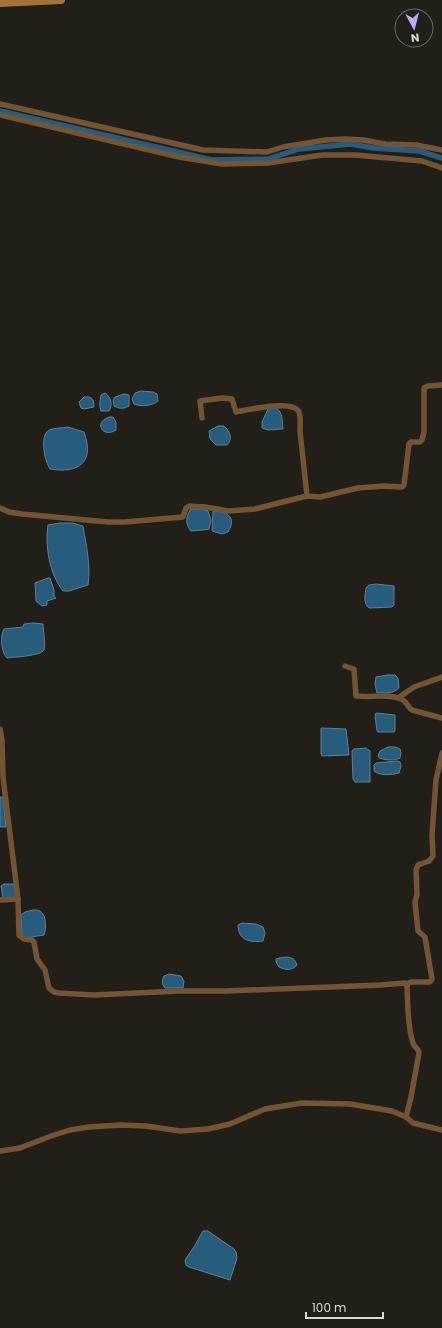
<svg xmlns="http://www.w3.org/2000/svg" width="442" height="1328" font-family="Poppins,sans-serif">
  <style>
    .water { fill: #285c7d; stroke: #5e8197 }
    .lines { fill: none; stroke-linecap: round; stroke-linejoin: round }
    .canal { stroke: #285c7d; stroke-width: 5.5 }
    .street { stroke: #735434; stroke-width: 5.5 }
    .secondary { stroke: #a3723c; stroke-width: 8 }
  </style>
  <rect width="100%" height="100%" fill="#221f19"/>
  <g class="water">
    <path d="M141,391L153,392L157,394L158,401C152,406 141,407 134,404L132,399L135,393Z"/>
    <path d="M105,393C111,397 113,405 109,411H101C99,406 100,400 101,395Z"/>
    <path d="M124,394L129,395V406C124,409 119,409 114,406L113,400L115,397Z"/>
    <path d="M84,397C92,396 94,399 94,407L84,409L81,408L79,402Z"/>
    <path d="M276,408C283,412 282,421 283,429L268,430L262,428V422L268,409Z"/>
    <path d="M110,417H113L116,422V430C102,439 93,421 110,417Z"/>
    <path d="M218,426H224C230,431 233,439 227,445H216L210,439L209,431Z"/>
    <path d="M68,427L84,432C95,462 79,474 50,469C45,462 39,436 49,430C54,428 62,428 68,427Z"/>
    <path d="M192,509H201L208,511L211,520L209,529L203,530L191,531C185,524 186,517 190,510Z"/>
    <path d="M213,511C228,512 237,517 228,532L222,534L212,531Z"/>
    <path d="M59,523H73L83,526C86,545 91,565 88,585L69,591H63C49,573 45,546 48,525Z"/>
    <path d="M48,578H50L54,590V596L56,598L47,601V605L42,606L36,601L35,583Z"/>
    <path d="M376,584L394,586V605L392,607L369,608C363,603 365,595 366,588L369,585Z"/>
    <path d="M33,623L43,624C43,630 46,645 44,650C41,656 14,657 7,658C1,652 0,636 4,629L23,627L24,624Z"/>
    <path d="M387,675H395L398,678L399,688C393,694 385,693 377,693L375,684L376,677Z"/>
    <path d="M376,713L395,715V731L394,732H378L377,731L375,716Z"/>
    <path d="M321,728L346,729L349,755L322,756L321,754Z"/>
    <path d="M388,747H395L400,749L401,753L400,758C395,761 384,760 379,758L378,756L380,751Z"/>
    <path d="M366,748L370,751V782H355L353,779L352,751L354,749Z"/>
    <path d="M397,761L400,762L401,766L399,773C392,775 379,776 374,771V765L376,763Z"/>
    <path d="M0,797H3V798L6,827H0Z"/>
    <path d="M4,884H15L16,897L3,898L1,886Z"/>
    <path d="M33,910C35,910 38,910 40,911C47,915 46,929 44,935L26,938L22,936L21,915L25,912Z"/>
    <path d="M242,923L256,924L263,927L265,933L263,941C250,943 238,940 238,925Z"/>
    <path d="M287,957C293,958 295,959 297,965C292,971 285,970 279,967L276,962V959L279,958Z"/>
    <path d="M169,974L181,976L184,981L183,988H165C161,983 162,981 164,976Z"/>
    <path d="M203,1231H208L234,1249L236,1252L237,1258L230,1280L189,1267L186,1265L185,1260L194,1247Z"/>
  </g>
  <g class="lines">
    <path class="canal" d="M0,111L212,160L268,159L299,149L350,144L374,148L419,151L442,158"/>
    <g class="street">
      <path d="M0,104L203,150L267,152L283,147L326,140L345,139L363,140L385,144L416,145L442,150"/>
      <path d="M0,115L179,157L222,164L268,163L322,155H355L422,161L442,168"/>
      <path d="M202,418L200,401L223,398L232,399L236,412C247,410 293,399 299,412C301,417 300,425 300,431L307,496"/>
      <path d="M0,508L9,512L22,514L108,522H125L183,517L186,508L189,506L205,507L228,511L255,509L307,496L320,497L358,488L384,486L402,487L404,485L409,444L411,442H420L422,440L424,432V388L428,386L442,385"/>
      <path d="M345,666L354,669L356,696C370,698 387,693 401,699C407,701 407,707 412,710L442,718"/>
      <path d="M398,698L414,687L442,677"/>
      <path d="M0,729L2,740L3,777L18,899L19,935L24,939L32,940L34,942L37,959L45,970L49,988L54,992L59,993L94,995L179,991H225L381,985L405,983L407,984"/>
      <path d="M0,900L18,899"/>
      <path d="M406,1117L411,1097L419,1053C419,1048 414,1048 413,1043C407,1025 408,1004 407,986V984L411,982H430L432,979L425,937L418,931L415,902L417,895L416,870L418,865L429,861L433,856L432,835L436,780L442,753"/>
      <path d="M0,1151L20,1148L51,1136L70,1130L89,1127L120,1125L146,1126L180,1131L208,1129L230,1124L265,1109L302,1103L350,1104L392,1111L406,1117L413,1123L442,1130"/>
    </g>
    <path class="secondary" d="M0,3L61,0"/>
  </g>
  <g transform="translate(414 28) rotate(173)"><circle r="19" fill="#221f19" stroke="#6c6964"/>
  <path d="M0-3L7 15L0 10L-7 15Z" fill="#b0aefa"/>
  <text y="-6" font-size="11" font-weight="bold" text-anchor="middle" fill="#dbd8d4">N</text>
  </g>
  <path d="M306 1312v6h77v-6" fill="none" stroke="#dbd8d4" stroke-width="2"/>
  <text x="312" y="1312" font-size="12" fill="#dbd8d4" stroke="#221f19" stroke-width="3" paint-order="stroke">100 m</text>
</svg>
